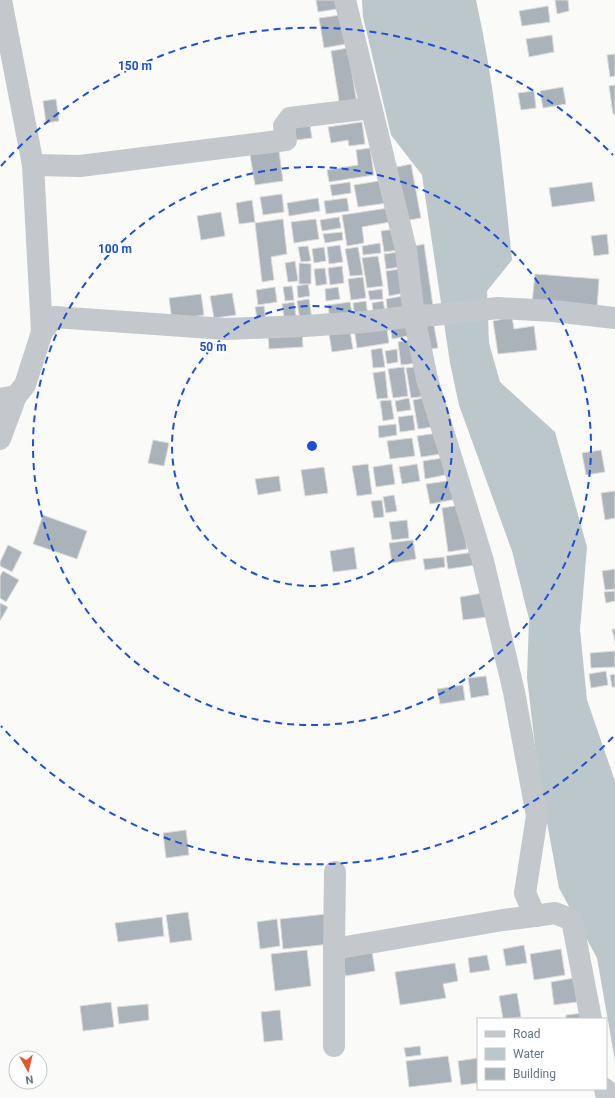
<svg xmlns="http://www.w3.org/2000/svg" width="615" height="1098" font-family="Roboto,sans-serif">
  <style>
    .water { fill: #bbc7cb }
    .building { fill: #aab3b9; stroke: #dcdcda }
    .lines { fill: none; stroke-linecap: round; stroke-linejoin: round }
    .minor { stroke: #c3c8cc; stroke-width: 22 }
    .ring { fill: none; stroke: #1d4ed8; stroke-width: 2; stroke-dasharray: 7 5 }
    .centre { fill: #1d4ed8; stroke: #fff; stroke-width: 2 }
    .ring-label { font-size: 12px; text-anchor: middle; font-weight: bold; fill: #1d4ed8; stroke: #fff; stroke-width: 4; stroke-linejoin: round; paint-order: stroke }
  </style>
  <rect width="100%" height="100%" fill="#fafaf8"/>
  <path class="water" d="M362,0H476C495,85 503,173 512,260L487,291L489,343L500,382L555,432L587,547L580,630L587,700L615,781V1061L597,958L559,888L539,779L527,678L529,619L512,551L459,405L450,363L422,175L391,135L363,17Z"/>
  <g class="building">
    <path d="M316,0H336L337,9L318,12Z"/>
    <path d="M555,0H568L569,11L557,14Z"/>
    <path d="M548,6L550,22L522,26L519,11Z"/>
    <path d="M341,15L346,44L324,48L319,18Z"/>
    <path d="M552,35L554,52L529,57L526,39Z"/>
    <path d="M348,48L357,104L340,107L331,51Z"/>
    <path d="M615,54V76L610,77L607,55Z"/>
    <path d="M615,85V114H613L609,86Z"/>
    <path d="M563,87L566,104L543,108L540,91Z"/>
    <path d="M534,91L536,108L521,110L518,93Z"/>
    <path d="M56,99L59,121L46,123L43,101Z"/>
    <path d="M309,119L312,138L296,140L294,122Z"/>
    <path d="M362,122L365,144L349,146L348,140L331,143L328,127Z"/>
    <path d="M278,144L283,181L255,185L249,149Z"/>
    <path d="M370,148L374,175L329,182L327,170L358,165L356,150Z"/>
    <path d="M411,164L421,218L403,221L392,168Z"/>
    <path d="M385,180L388,203L358,207L354,185Z"/>
    <path d="M350,182L351,193L332,196L330,185Z"/>
    <path d="M592,182L595,201L552,207L549,188Z"/>
    <path d="M282,194L284,212L263,215L260,197Z"/>
    <path d="M318,198L320,211L289,216L287,203Z"/>
    <path d="M347,198L349,211L326,214L324,201Z"/>
    <path d="M252,200L255,222L239,224L236,203Z"/>
    <path d="M388,208L390,222L362,227L364,243L347,246L342,215Z"/>
    <path d="M221,212L225,236L201,240L197,216Z"/>
    <path d="M339,217L341,228L322,231L320,220Z"/>
    <path d="M283,219L287,254L271,257L274,280L262,282L255,223Z"/>
    <path d="M316,219L319,239L294,243L291,222Z"/>
    <path d="M396,229L399,250L384,252L381,231Z"/>
    <path d="M342,232L343,240L325,243L323,234Z"/>
    <path d="M607,234L609,254L594,256L591,236Z"/>
    <path d="M380,243L381,253L363,255L362,246Z"/>
    <path d="M424,244L433,306L420,308L411,247Z"/>
    <path d="M340,245L343,262L329,264L327,247Z"/>
    <path d="M308,246L311,261L301,262L298,247Z"/>
    <path d="M324,247L326,261L314,263L312,249Z"/>
    <path d="M358,247L363,275L350,276L345,249Z"/>
    <path d="M399,252L401,267L386,269L384,254Z"/>
    <path d="M378,256L383,286L367,288L362,258Z"/>
    <path d="M295,261L298,281L288,282L285,263Z"/>
    <path d="M299,263L311,264V284H299Z"/>
    <path d="M342,266L344,283L330,285L328,268Z"/>
    <path d="M325,268L327,284L316,286L314,269Z"/>
    <path d="M401,269L404,293L389,296L386,271Z"/>
    <path d="M535,274L599,279L597,309L532,303Z"/>
    <path d="M363,277L366,298L351,300L348,279Z"/>
    <path d="M308,284L310,296L298,298L297,286Z"/>
    <path d="M292,286L294,300L285,301L283,287Z"/>
    <path d="M275,287L277,302L258,305L256,290Z"/>
    <path d="M338,287L340,299L326,301L325,289Z"/>
    <path d="M382,289L383,299L370,300L368,291Z"/>
    <path d="M232,293L236,315L214,318L210,296Z"/>
    <path d="M201,294L204,315L172,320L169,298Z"/>
    <path d="M403,296L405,313L388,315L386,299Z"/>
    <path d="M309,299L312,320L300,321L297,301Z"/>
    <path d="M366,301L368,316L355,318L353,303Z"/>
    <path d="M383,301L386,315L374,317L372,303Z"/>
    <path d="M294,302L297,322L285,323L282,304Z"/>
    <path d="M350,302L353,318L330,322L328,305Z"/>
    <path d="M264,306L266,322L258,323L255,307Z"/>
    <path d="M512,317L514,329L534,326L537,350L498,354L493,321Z"/>
    <path d="M410,319L413,335L392,339L390,323Z"/>
    <path d="M433,320L438,348L424,350L420,322Z"/>
    <path d="M386,323L389,343L357,348L354,328Z"/>
    <path d="M349,325L353,349L332,352L328,328Z"/>
    <path d="M302,329L303,347L269,349L268,331Z"/>
    <path d="M415,339L418,363L401,365L398,342Z"/>
    <path d="M382,348L385,367L373,368L371,350Z"/>
    <path d="M397,349L398,362L387,364L385,351Z"/>
    <path d="M423,366L427,396L411,398L406,368Z"/>
    <path d="M404,367L408,396L393,398L388,369Z"/>
    <path d="M385,371L388,398L377,399L373,373Z"/>
    <path d="M429,397L433,427L418,429L413,400Z"/>
    <path d="M409,398L411,410L397,412L395,401Z"/>
    <path d="M391,400L394,419L383,421L380,401Z"/>
    <path d="M413,415L415,430L400,432L398,417Z"/>
    <path d="M396,424L397,435L379,438L378,426Z"/>
    <path d="M438,433L441,454L421,457L417,436Z"/>
    <path d="M412,438L415,456L390,459L387,441Z"/>
    <path d="M153,440L169,443L164,466L148,463Z"/>
    <path d="M601,450L605,472L586,475L582,453Z"/>
    <path d="M443,458L445,475L425,479L423,461Z"/>
    <path d="M368,464L372,494L357,496L352,466Z"/>
    <path d="M392,464L395,484L376,487L373,467Z"/>
    <path d="M417,464L420,481L402,484L399,467Z"/>
    <path d="M324,467L328,493L305,496L301,470Z"/>
    <path d="M279,476L281,491L258,495L255,479Z"/>
    <path d="M454,480L457,499L430,504L426,484Z"/>
    <path d="M615,491V518L605,520L601,493Z"/>
    <path d="M394,495L397,511L386,513L383,497Z"/>
    <path d="M382,500L384,517L374,518L371,501Z"/>
    <path d="M460,505L467,549L448,552L442,508Z"/>
    <path d="M43,515L87,531L77,559L33,544Z"/>
    <path d="M407,520L409,538L392,540L389,522Z"/>
    <path d="M413,540L416,559L392,563L389,543Z"/>
    <path d="M8,545L22,552L12,572L0,566V562Z"/>
    <path d="M354,547L357,569L333,572L330,551Z"/>
    <path d="M474,552L476,565L448,569L446,556Z"/>
    <path d="M444,557L445,567L425,570L423,559Z"/>
    <path d="M615,569V589L605,590L602,571Z"/>
    <path d="M3,571L19,580L6,602L0,598V576Z"/>
    <path d="M615,591V601L606,603L604,592Z"/>
    <path d="M483,593L487,617L463,620L460,597Z"/>
    <path d="M0,603L8,607L0,621Z"/>
    <path d="M612,629H615V642Z"/>
    <path d="M615,651V667L591,668L590,653Z"/>
    <path d="M606,671L608,685L591,688L589,674Z"/>
    <path d="M615,674V687H612L610,675Z"/>
    <path d="M486,676L489,695L471,698L468,678Z"/>
    <path d="M463,685L465,700L440,704L437,689Z"/>
    <path d="M186,830L189,855L166,858L163,833Z"/>
    <path d="M188,912L192,940L170,943L166,915Z"/>
    <path d="M327,914L330,944L283,949L280,919Z"/>
    <path d="M162,917L164,936L118,942L115,923Z"/>
    <path d="M277,919L280,946L260,949L257,922Z"/>
    <path d="M524,945L527,963L506,966L503,949Z"/>
    <path d="M561,949L565,975L534,980L530,954Z"/>
    <path d="M307,950L311,986L275,991L271,954Z"/>
    <path d="M372,952L375,971L345,976L343,956Z"/>
    <path d="M487,955L490,970L470,973L468,958Z"/>
    <path d="M455,963L458,981L443,984L446,998L400,1005L395,972Z"/>
    <path d="M574,978L577,1002L554,1005L551,982Z"/>
    <path d="M517,993L521,1017L503,1019L499,996Z"/>
    <path d="M111,1002L114,1027L83,1031L80,1006Z"/>
    <path d="M148,1004L149,1020L119,1024L117,1007Z"/>
    <path d="M280,1010L283,1040L264,1042L261,1012Z"/>
    <path d="M583,1013L584,1019H566V1015Z"/>
    <path d="M420,1046L421,1055L406,1057L404,1048Z"/>
    <path d="M448,1056L452,1082L409,1087L406,1061Z"/>
    <path d="M478,1058V1083L461,1085L458,1061Z"/>
  </g>
  <g class="lines">
    <g class="minor">
      <path d="M1,0L33,165L80,166L286,140L284,126L290,118L371,108"/>
      <path d="M345,0L406,250L414,316L427,379L483,561L514,692L537,816L525,893L535,916L555,913L572,920L591,1019"/>
      <path d="M33,165L42,332"/>
      <path d="M0,399L16,396L25,385L42,332L54,317L226,329L304,326L365,322L414,316L434,315L498,308L553,311L615,318"/>
      <path d="M0,439L16,396"/>
      <path d="M335,872L334,949L503,920L535,916"/>
      <path d="M334,1046V949"/>
      <path d="M605,1089L607,1098"/>
    </g>
  </g>
  <g class="ring">
    <circle cx="312" cy="446" r="140"/>
    <circle cx="312" cy="446" r="279"/>
    <path d="M613 737A419 419 0 0 1 1 726M1 166A419 419 0 0 1 613 155"/>
  </g>
  <circle cx="312" cy="446" r="6" class="centre"/>
  <g class="ring-label">
    <text x="135" y="70">150 m</text>
    <text x="115" y="253">100 m</text>
    <text x="213" y="351">50 m</text>
  </g>
  <rect x="477" y="1018" width="130" height="72" fill="#ffffff" stroke="#c1c8cd"/>
  <rect x="485" y="1031" width="20" height="6" fill="#c3c8cc" stroke="#c1c8cd"/>
  <text x="513" y="1038" font-size="12" fill="#657683">Road</text>
  <rect x="485" y="1048" width="20" height="12" fill="#bbc7cb" stroke="#c1c8cd"/>
  <text x="513" y="1058" font-size="12" fill="#657683">Water</text>
  <rect x="485" y="1068" width="20" height="12" fill="#aab3b9" stroke="#c1c8cd"/>
  <text x="513" y="1078" font-size="12" fill="#657683">Building</text>
  <g transform="translate(28 1070) rotate(172)"><circle r="19" fill="#ffffff" stroke="#c1c8cd"/>
  <path d="M0-3L7 15L0 10L-7 15Z" fill="#e4572e"/>
  <text y="-6" font-size="11" font-weight="bold" text-anchor="middle" fill="#657683">N</text>
  </g>
</svg>
